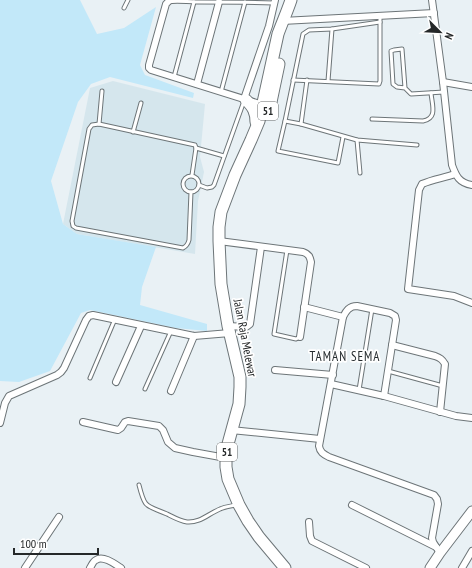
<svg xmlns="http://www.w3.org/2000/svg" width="472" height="568" font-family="'PT Sans Narrow',sans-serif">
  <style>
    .built { fill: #d5e6ed }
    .green { fill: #c2e8f9 }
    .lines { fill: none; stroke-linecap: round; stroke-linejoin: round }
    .lane-casing { stroke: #6d7578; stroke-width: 5 }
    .street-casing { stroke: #6d7578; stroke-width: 8 }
    .secondary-casing { stroke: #6d7578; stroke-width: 11 }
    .highway-casing { stroke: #6d7578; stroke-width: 13 }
    .lane { stroke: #fff; stroke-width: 3 }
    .street { stroke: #fff; stroke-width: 6 }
    .secondary { stroke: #fff; stroke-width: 9 }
    .highway { stroke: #fff; stroke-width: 11 }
    .labels { text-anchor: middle; stroke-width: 3.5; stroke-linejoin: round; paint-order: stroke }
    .shield { fill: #fff; stroke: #666869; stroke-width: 1 }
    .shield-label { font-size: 11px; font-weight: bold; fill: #252829 }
    .street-label { font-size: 12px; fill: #252829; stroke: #fff }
    .neighbourhood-label { font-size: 13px; letter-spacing: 1px; fill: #252b2e; stroke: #fff }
  </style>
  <rect width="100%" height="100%" fill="#e9f1f5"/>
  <path class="built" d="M113,81L205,104L200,157L204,172L198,201L195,254L77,234L63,224L90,88Z"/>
  <path class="green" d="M0,0H80L97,34L124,28L156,7L140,65L145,75L194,93L193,98L110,77L91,84L78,102L51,181L63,224L77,234L156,247L142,287L140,305L207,324V331L176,328L90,310L81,313L50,371L19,382L0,381Z"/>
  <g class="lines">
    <defs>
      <g id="lane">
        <path d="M168,2C176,0 187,2 196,2C222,2 248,2 274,3"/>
        <path d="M124,8L128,0"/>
        <path d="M174,77L194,2"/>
        <path d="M293,80L379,84L380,81V16"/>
        <path d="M328,81L332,29"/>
        <path d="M405,88L397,87L393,84L391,51L394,50L402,49L405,88L411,94L444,92"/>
        <path d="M221,92L245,2"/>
        <path d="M372,119L423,121C438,118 432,105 431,93"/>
        <path d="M285,121L301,124L357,140L417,145"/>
        <path d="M99,124L102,91"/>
        <path d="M301,124L307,80"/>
        <path d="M133,132L141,103"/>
        <path d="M343,137L338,163L278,151L285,121L303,34L309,30L332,29L380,22"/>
        <path d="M357,140L360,173"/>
        <path d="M196,148L224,156"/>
        <circle cx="191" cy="184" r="8"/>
        <path d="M199,185L207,188L212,187L214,185L244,101"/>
        <path d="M191,192L189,240C188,244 187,246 183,248L76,228L73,226L72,221L89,129L92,125L99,124L195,145L196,148L192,175"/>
        <path d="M287,250L274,334L296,339L300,337"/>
        <path d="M388,371L443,386"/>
        <path d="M90,378L115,319"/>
        <path d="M145,389L171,331"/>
        <path d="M359,390L372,309"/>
        <path d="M139,485C145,509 146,505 167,514C173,517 180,521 187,522C200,523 208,514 220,509C224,507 231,506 236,505"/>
      </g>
      <g id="street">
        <path d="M432,0L443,82L452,165C456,176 459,183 472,185"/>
        <path d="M168,2L166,4L149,65V68L151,70L263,105"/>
        <path d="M282,21L434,13"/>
        <path d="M443,82L472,87"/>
        <path d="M197,84L219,2"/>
        <path d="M244,99L269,26L275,0"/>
        <path d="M455,174C444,178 433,179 422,184L419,190L408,289L454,296L472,303"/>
        <path d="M219,241L303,252C309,254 310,257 311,262L300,337"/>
        <path d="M304,307L343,317"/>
        <path d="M228,326L246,327L250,324L261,247"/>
        <path d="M392,345L435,356C440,358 442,359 445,364L440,412"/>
        <path d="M275,370L333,375"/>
        <path d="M116,382L141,326"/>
        <path d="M331,384L384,396L456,416L472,418"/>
        <path d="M171,391L194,336"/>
        <path d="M384,396L396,320L395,316L390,313L357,306C349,306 346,311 343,317L319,446C320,452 323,454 329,457L434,495L437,499L438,504L432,538L433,542L440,553"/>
        <path d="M83,422L118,430L121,428L125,422L128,421L159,426L163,430L168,442L175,448L193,452L226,458"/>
        <path d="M0,423L5,403L9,396L57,375L61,372L64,368L86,320L89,316L93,315L194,336L230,333"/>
        <path d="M231,430L320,439"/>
        <path d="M352,505L436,547"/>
        <path d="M309,522L310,536L312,541L366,568"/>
        <path d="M25,568L59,517"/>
        <path d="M90,568C92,565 93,561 96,560C103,555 115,564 121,568"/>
        <path d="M462,568L472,551"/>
      </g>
      <path id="secondary" d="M430,568L440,553L472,511"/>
      <g id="highway">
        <path d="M246,100C253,107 256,112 256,122"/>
        <path d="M271,102L279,64"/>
        <path d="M285,568L259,537L248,521L239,505L228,479L226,467V458L228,444L239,404L240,387V377L228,326L221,284L219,241V227L221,212L235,175L251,140L259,121L278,34C282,23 287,12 291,0"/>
      </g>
    </defs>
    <use href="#lane" class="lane-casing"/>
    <use href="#street" class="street-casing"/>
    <use href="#secondary" class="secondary-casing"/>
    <use href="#highway" class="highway-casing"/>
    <use href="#lane" class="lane"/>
    <use href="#street" class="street"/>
    <use href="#secondary" class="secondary"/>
    <use href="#highway" class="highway"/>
  </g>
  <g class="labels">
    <g class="shield">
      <rect x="258" y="102" width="20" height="18" rx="3"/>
      <rect x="217" y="443" width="20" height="18" rx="3"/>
    </g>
    <g class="shield-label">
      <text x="268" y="115">51</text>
      <text x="227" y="456">51</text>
    </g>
    <g class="street-label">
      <text transform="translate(245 338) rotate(79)" y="4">Jalan Raja Melewar</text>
    </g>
    <g class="neighbourhood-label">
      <text x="345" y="361">TAMAN SEMA</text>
    </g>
  </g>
  <g transform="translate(440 32) rotate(114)" stroke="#ffffff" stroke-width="3" paint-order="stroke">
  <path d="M0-3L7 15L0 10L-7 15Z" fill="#252829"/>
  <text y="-6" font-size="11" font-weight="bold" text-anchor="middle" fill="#252829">N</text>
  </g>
  <path d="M14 548v6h84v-6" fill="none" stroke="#252829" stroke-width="2"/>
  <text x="20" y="548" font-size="12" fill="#252829" stroke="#ffffff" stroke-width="3" paint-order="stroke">100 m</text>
</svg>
